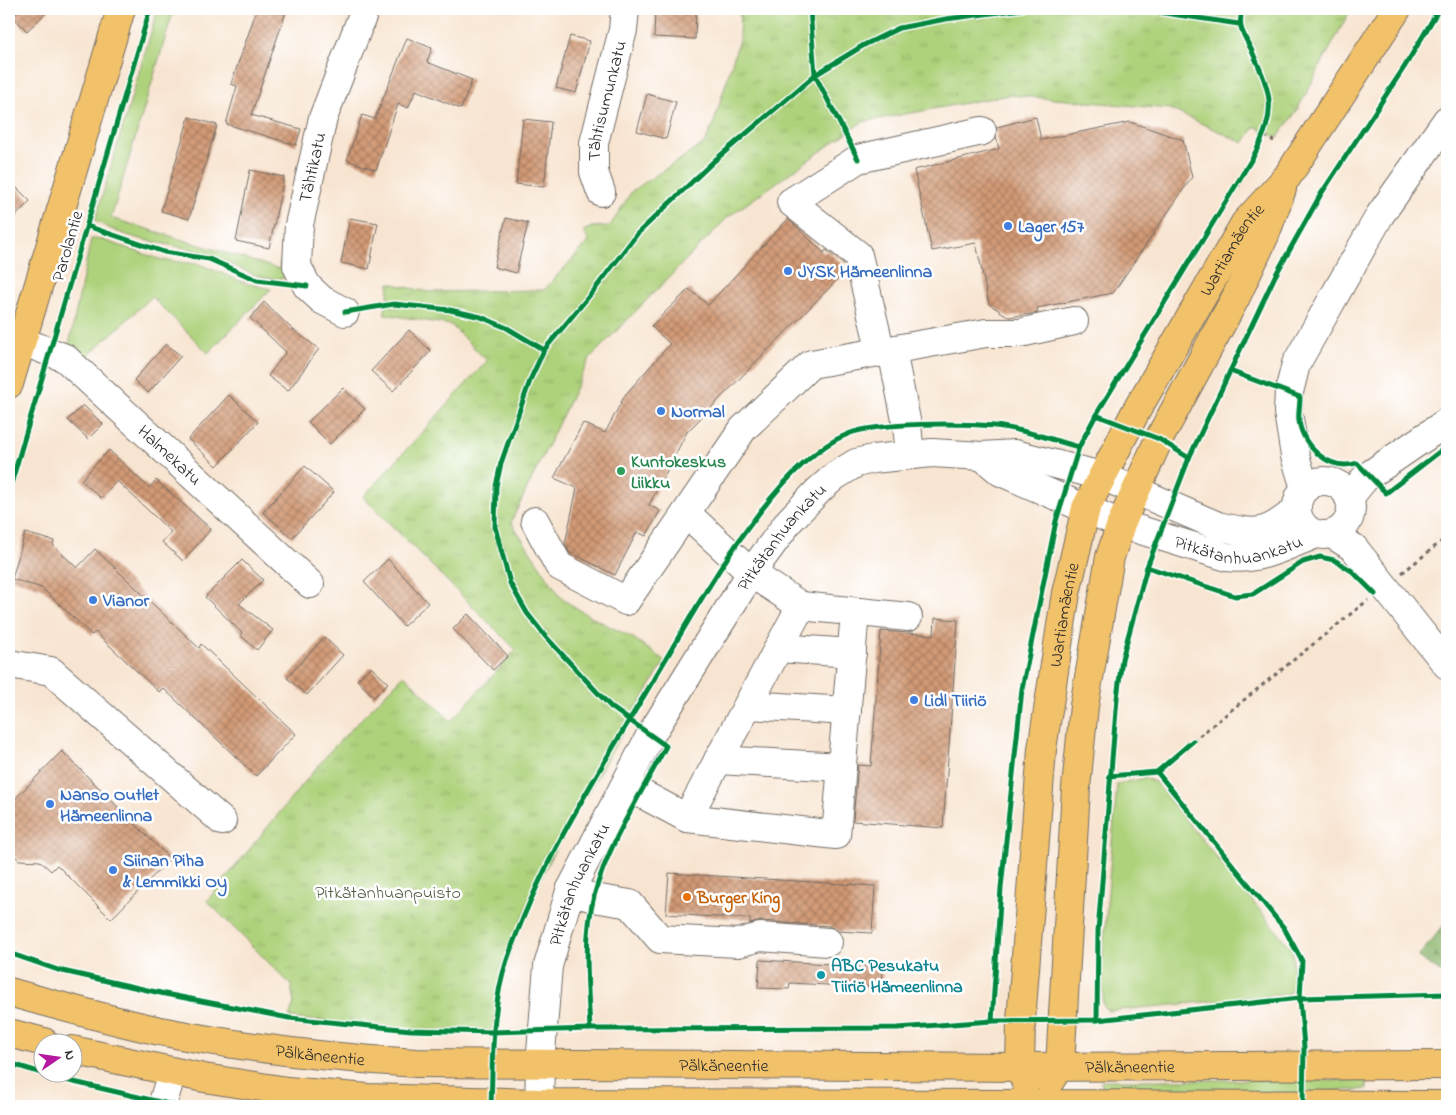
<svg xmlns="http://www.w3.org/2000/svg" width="1456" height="1115" font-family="'Indie Flower',sans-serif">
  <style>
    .grass { fill: #aed27b; stroke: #6c7e53 }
    .forest { fill: url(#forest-firs); stroke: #5a704b }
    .park { fill: url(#park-tufts); stroke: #6c7e53 }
    .building { fill: url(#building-cross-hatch) }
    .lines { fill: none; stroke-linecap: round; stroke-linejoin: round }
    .minor-casing { stroke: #736c65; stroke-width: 30 }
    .major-casing { stroke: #736c65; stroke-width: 30 }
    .path { stroke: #736c65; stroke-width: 3; stroke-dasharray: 4 4; stroke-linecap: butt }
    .minor { stroke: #fff; stroke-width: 28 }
    .major { stroke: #f2c26a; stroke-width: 28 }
    .cycleway-casing { stroke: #fff; stroke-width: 8 }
    .cycleway { stroke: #00873e; stroke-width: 5 }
    .shop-dot { fill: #3f7fe0; stroke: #fff; stroke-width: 2 }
    .leisure-dot { fill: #2e9e5b; stroke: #fff; stroke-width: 2 }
    .food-dot { fill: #e8710a; stroke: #fff; stroke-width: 2 }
    .culture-dot { fill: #0f9aa8; stroke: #fff; stroke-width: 2 }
    .labels { text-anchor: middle; stroke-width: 5; stroke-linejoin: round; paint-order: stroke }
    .street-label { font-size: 18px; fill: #2b2b2b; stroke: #fff }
    .shop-label { font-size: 18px; font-weight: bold; fill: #366cbe; stroke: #fff; text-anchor: start }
    .leisure-label { font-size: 18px; font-weight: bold; fill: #27864d; stroke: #fff; text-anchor: start }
    .park-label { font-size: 18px; fill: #525d43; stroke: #fff }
    .food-label { font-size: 18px; font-weight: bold; fill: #c56008; stroke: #fff; text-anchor: start }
    .culture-label { font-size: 18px; font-weight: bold; fill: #0d838f; stroke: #fff; text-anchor: start }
  </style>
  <defs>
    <pattern id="forest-firs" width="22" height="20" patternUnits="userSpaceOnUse" patternTransform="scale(1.25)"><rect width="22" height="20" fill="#8ab46b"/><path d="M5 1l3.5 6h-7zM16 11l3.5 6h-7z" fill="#719358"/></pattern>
    <pattern id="park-tufts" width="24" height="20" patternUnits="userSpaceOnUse" patternTransform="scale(1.25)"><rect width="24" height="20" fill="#aed27b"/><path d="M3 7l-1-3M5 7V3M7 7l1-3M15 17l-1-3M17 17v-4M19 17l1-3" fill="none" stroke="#96b46a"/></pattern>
    <pattern id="building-cross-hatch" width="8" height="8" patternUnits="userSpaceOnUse" patternTransform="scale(1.25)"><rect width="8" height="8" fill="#d29a76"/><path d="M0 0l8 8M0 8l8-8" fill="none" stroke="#ab7e61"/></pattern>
  </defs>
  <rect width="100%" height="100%" fill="#fff"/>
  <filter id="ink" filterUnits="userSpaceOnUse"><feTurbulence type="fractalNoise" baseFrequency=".02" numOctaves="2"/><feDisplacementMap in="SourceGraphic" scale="10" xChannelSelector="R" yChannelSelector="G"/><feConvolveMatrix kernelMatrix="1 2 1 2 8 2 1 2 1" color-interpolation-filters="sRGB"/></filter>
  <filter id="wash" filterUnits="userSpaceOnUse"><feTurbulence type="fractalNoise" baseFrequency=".0096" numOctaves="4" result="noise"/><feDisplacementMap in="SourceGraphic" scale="20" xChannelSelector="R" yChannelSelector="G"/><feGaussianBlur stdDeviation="1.12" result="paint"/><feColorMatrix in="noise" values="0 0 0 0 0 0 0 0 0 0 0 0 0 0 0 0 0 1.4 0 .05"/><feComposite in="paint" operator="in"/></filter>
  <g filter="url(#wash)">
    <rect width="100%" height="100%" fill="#f8e5d1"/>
    <g class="grass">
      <path d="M158,9H174L111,218L279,269L281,260L287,263L288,273L284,278C256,283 230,260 205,253C167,242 128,242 95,220Z"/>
      <path d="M91,239H100L162,260L199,264L245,283L271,289L208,353L152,297L84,359L69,345Z"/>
      <path d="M1145,778L1155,782L1293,951V988L1288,994L1108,1011L1103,1005L1102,964L1117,784Z"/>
      <path d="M1101,1080H1367V1089L1280,1095L1103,1093Z"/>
    </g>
    <path class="forest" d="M1447,921V971L1440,972L1418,957Z"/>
    <path class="park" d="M740,9H1351L1296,112L1278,137L1266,133L1255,126L1244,143L1170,109L1009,95L862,122L728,217L590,358L511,522L562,599L591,617L633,638L665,661C640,703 615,745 590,788C545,864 503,942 493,1032L411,1030L289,1018L294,1003L291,985L207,901L331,750L404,675L451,721L516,650L363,497L487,361L451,325L384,314L388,299L389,283L428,292L544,290L589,241L583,231L592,227L610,226L632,191L705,143L714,122L739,40Z"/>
    <g id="blocks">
      <g class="building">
        <path d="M21,9H50L27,31L13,17Z"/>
        <path d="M257,9H287L251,115L301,129L296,145L226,124L237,86L231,84Z"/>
        <path d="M655,9H696L695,39L654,37Z"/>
        <path d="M570,36L590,41L576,93L556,88Z"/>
        <path d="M407,38L432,48L427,62L472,80L461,109L416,90L408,108L398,104L376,170L347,160L362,115L375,119Z"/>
        <path d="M647,94L676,102L666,139L637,131Z"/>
        <path d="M189,117L217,125L189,219L161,211Z"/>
        <path d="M1036,117L1041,140L1130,122L1183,140L1192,177L1113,293L1037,308L1038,313L1009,317L989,304L976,243L932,251L914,170L999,149L996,137L997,127Z"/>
        <path d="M523,119L551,122L544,187L516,184Z"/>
        <path d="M250,170L284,177L269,248L236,241Z"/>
        <path d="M16,187L30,201L9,223V195Z"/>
        <path d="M350,218L378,223L369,269L341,263Z"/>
        <path d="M506,218L528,223L516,273L494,267Z"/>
        <path d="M788,219L824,253L826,250L845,266L846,271L687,432L649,505L660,511L646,536L637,532L615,575L569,552L565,544L577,488L554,478L583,423L605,433L625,395L670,344L651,326L689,289L708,305Z"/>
        <path d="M264,302L291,328L319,349L288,391L268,376L286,352L250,318Z"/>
        <path d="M409,330L431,351L393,391L371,371Z"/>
        <path d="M166,344L181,356L148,393L134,380Z"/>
        <path d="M343,388L365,409L330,444L308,422Z"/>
        <path d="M229,395L258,422L217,466L188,439Z"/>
        <path d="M83,405L103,424L88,439L68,420Z"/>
        <path d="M109,450L149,488L156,480L211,529L183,561L162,542L171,532L117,481L101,498L81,480Z"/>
        <path d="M305,466L334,492L292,538L263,512Z"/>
        <path d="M25,533L54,541L53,545L77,568L95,549L199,648L201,644L296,734L256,776L163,688L159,692L95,632L92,635L42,588L12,579Z"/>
        <path d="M388,559L428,603L404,626L364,582Z"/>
        <path d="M242,560L263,580L239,604L273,630L257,650L240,635L242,633L205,597Z"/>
        <path d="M468,614L508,656L493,670L453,629Z"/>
        <path d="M935,618L958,620L943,828L853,821L858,765L871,766L881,631L934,635Z"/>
        <path d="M324,637L343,655L307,695L287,678Z"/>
        <path d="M371,667L388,683L374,697L357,680Z"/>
        <path d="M62,751L170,859L111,919L57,865L51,871L40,861L19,860L9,850V805Z"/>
        <path d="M669,873L875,886L872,933L838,931L829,926L761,921L750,924V919L666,914Z"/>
        <path d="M760,960L883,967L882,988L790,983L789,989L758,988Z"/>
      </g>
    </g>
  </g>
  <g filter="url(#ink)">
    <use href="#blocks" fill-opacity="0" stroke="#736c65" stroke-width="1"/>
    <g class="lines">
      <defs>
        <g id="minor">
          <path id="s1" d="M601,192L594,172V143L623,30L625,9"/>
          <path id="s2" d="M345,312L322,300L307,286L297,266L299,225L323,118L365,9"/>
          <path id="s3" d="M22,341L65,358L310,584"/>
          <path d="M892,351L907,425L910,455"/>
          <path d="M881,353L858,255L791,202L858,159L982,131"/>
          <path id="s4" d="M982,456L1001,472L1121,524L1227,557C1259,561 1286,546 1316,534"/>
          <circle cx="1324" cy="508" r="27"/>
          <path d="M1305,488L1295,456L1288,412L1289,392L1296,364L1380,215L1447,120"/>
          <path d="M1349,498L1365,478L1447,422"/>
          <path d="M686,513L751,573L801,606"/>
          <path d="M535,521L559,566L626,601L743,429L811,364L986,333H1020L1074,321"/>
          <path d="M1332,534L1354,548L1447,665"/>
          <path d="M778,648L852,653"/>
          <path d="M9,664L51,671L222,821"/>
          <path d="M748,705L847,711"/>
          <path d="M718,760L842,767"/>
          <path d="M623,789L642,794L687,818L836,835L855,612"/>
          <path d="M687,818L801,606L908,617"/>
          <path d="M570,891L594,898L630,904L660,939L738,943L760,937L828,942"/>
          <path d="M162,1106L172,1072"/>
          <path id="s5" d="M539,1106L540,1065L548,966L570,891L650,736L751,573L790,520L819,490L835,476L856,463L873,459L932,453L982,456L1015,454L1102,476L1218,526C1257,535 1265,536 1296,510"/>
        </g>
        <g id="major">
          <path d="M9,384L121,9"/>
          <path id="s6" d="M9,992C59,1006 109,1020 160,1031C245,1048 331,1058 417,1063L1020,1067L1447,1065"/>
          <path d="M9,1033L44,1042"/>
          <path d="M72,1050L204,1078L287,1091L368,1098L539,1103L1447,1105"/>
          <path d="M1050,1081L1060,1066L1076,788L1084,706L1110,557L1121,524L1159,439L1236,297L1265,235L1282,189"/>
          <path id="s7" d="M1026,1083L1020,1067L1021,1021L1042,749L1066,593L1086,508L1135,413L1245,223L1287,177L1397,9"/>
        </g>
      </defs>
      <use href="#minor" class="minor-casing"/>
      <use href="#major" class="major-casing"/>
      <g class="path">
        <path d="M1264,136L1274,141"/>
        <path d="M1237,184L1243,188"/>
        <path d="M1402,573L1447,537"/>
        <path d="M1193,741L1368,600"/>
      </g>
      <use href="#minor" class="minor"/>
      <use href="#major" class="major"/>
      <defs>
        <g id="cycleway">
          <path d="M810,9L815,75L858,159"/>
          <path d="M1137,9L1239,24"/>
          <path d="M87,226L164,252L209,259L257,280L307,286"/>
          <path d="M345,312L394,304L450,310L481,317L507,328L544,350"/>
          <path d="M1230,371L1300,397C1300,405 1298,414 1299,421C1303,447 1330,472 1357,463L1386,493L1447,446"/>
          <path d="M1096,415L1159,439L1189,458"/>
          <path d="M9,491L150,9"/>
          <path d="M1147,567L1235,596L1253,594L1303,562L1320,557L1334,560L1352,571L1375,594"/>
          <path d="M1157,772L1284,928L1302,961L1300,998L1304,1047L1303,1106"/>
          <path d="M1109,776L1157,772L1193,741"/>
          <path d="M9,953L58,970L165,994L289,1018L411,1030L493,1032L590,1029L898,1028L992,1021L1097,1020L1300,998L1447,994"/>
          <path d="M1097,1020L1098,931L1117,698L1122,659L1147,567L1189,458L1275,276L1321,194L1405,66L1439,9"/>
          <path d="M992,1021L1001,888L1022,689L1056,521L1079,447L1096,415L1253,157C1278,110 1272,95 1251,49C1242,31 1238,28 1242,9"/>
          <path d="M590,1029C588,986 583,939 594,896C608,844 641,794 666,746L611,707L545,636L527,613L510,583L495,527L496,486L501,463L531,378L544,350L595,289L637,234L714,161L815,75L864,45L899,28L946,19L1023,9"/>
          <path d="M9,1063L61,1079L177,1106"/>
          <path d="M491,1106C493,1056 491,1008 507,960C541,861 598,773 651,684C693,615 771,464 848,434C877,422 962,423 995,426C1024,429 1052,440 1079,447"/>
        </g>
      </defs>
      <use href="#cycleway" class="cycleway-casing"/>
      <use href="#cycleway" class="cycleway"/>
    </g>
  </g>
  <g class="shop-dot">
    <circle cx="1008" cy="226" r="5"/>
    <circle cx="788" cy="271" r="5"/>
    <circle cx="661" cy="411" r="5"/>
    <circle cx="93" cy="600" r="5"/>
    <circle cx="914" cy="700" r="5"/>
    <circle cx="50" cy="804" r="5"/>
    <circle cx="113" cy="870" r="5"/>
  </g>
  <circle class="leisure-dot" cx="621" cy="471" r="5"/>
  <circle class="food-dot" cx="687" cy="897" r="5"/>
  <circle class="culture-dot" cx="821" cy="975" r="5"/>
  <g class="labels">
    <g class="street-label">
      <text dy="6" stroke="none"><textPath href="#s1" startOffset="94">Tähtisumunkatu</textPath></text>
      <text dy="6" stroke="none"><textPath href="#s2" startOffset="169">Tähtikatu</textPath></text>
      <text transform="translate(67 246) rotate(-74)" y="6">Parolantie</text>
      <text dy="6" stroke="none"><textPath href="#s7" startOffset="878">Wartiamäentie</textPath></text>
      <text dy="6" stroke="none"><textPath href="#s3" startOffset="189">Halmekatu</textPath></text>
      <text dy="6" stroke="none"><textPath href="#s5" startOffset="632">Pitkätanhuankatu</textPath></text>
      <text dy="6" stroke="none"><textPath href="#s4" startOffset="278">Pitkätanhuankatu</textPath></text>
      <text dy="6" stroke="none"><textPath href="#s7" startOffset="472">Wartiamäentie</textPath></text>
      <text dy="6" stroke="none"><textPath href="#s5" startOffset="228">Pitkätanhuankatu</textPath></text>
      <text dy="6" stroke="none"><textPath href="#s6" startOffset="318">Pälkäneentie</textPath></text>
      <text dy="6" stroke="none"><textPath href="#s6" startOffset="722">Pälkäneentie</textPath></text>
      <text dy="6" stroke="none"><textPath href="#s6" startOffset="1128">Pälkäneentie</textPath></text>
    </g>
    <g class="shop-label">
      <text x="1018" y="232">Lager 157</text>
      <text x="798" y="277">JYSK Hämeenlinna</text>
      <text x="671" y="417">Normal</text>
      <text x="103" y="606">Vianor</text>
      <text x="924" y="706">Lidl Tiiriö</text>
      <text x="60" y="800">Nanso Outlet<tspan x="60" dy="21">Hämeenlinna</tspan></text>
      <text x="123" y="866">Siinan Piha<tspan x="123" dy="21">&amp; Lemmikki Oy</tspan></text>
    </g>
    <g class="leisure-label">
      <text x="631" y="467">Kuntokeskus<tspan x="631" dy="21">Liikku</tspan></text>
    </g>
    <g class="park-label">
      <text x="388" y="898">Pitkätanhuanpuisto</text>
    </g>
    <g class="food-label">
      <text x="697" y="903">Burger King</text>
    </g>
    <g class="culture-label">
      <text x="831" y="971">ABC Pesukatu<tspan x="831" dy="21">Tiiriö Hämeenlinna</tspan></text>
    </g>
  </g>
  <rect width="1456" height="1115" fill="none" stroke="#fff" stroke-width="30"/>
  <g transform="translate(58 1058) rotate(77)"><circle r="24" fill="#ffffff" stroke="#aaaaaa"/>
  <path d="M0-4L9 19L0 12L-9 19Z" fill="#b5179e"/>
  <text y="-8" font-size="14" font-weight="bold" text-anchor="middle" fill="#2b2b2b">N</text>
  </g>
</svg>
